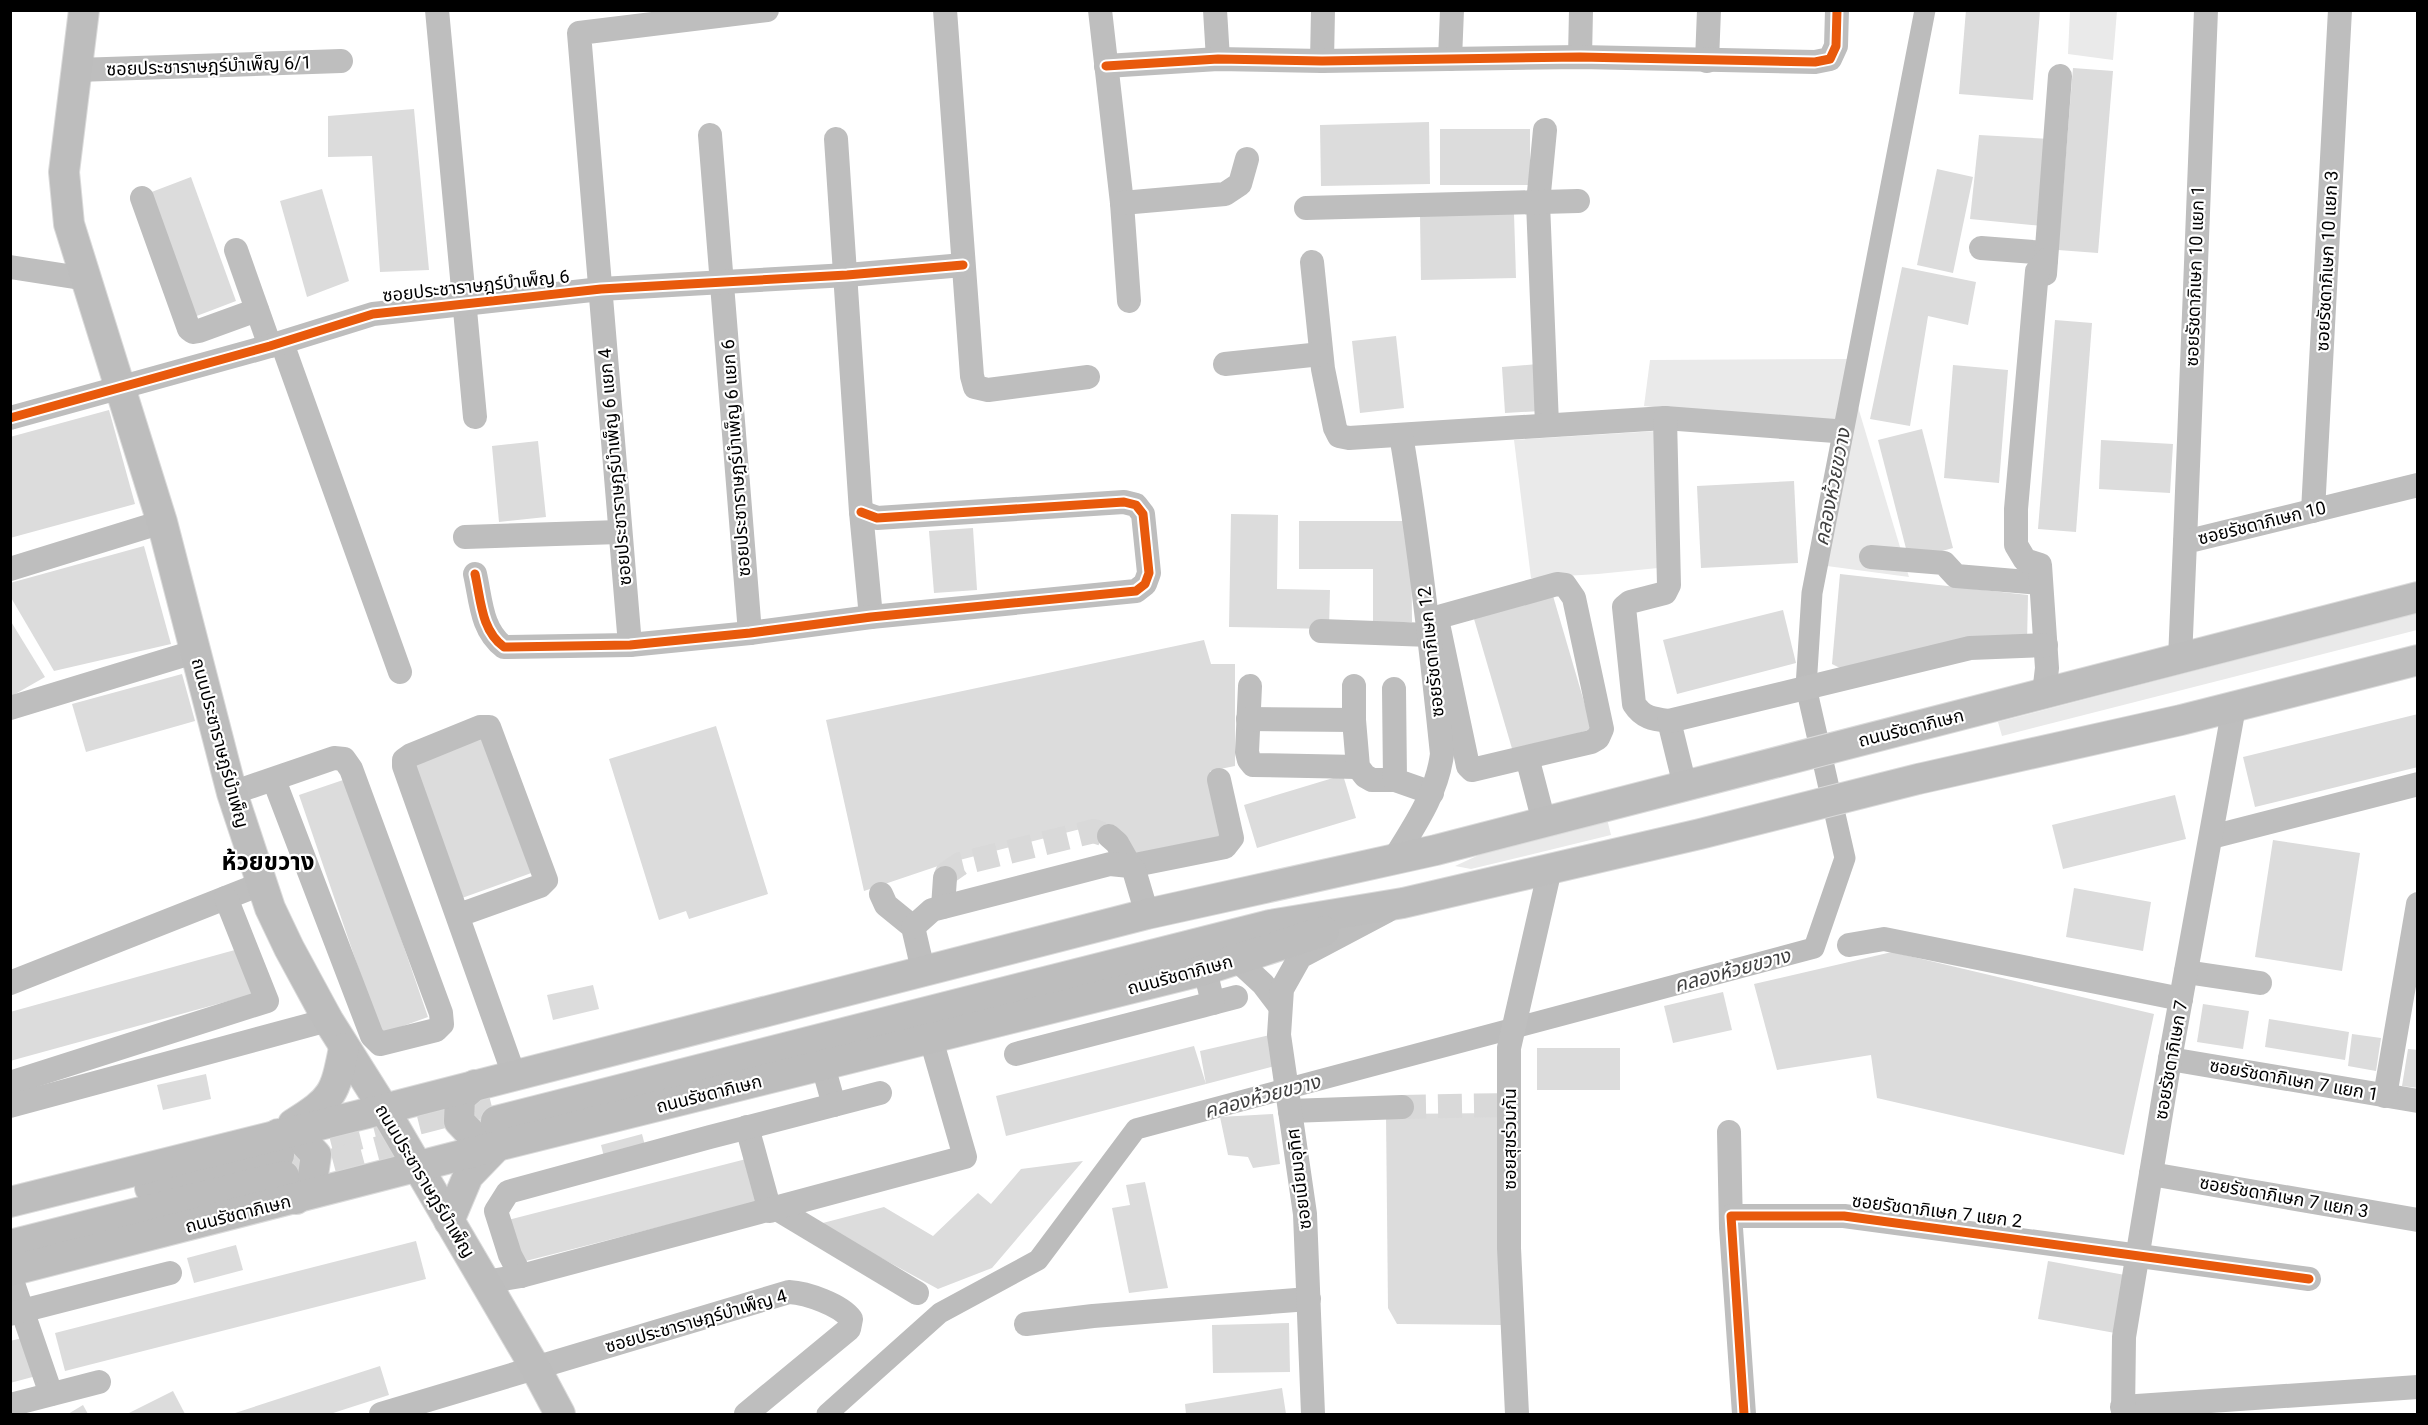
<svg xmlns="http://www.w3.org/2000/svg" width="2428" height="1425" font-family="Roboto,'Noto Sans Thai',sans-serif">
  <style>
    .green { fill: #eaeaea }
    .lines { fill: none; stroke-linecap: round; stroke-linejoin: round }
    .canal { stroke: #bcbcbc; stroke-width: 21 }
    .building { fill: #dcdcdc }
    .minor-tunnel { stroke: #d9d9d9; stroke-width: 24; stroke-dasharray: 24 12; stroke-linecap: butt }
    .major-tunnel { stroke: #d9d9d9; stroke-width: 30; stroke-dasharray: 30 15; stroke-linecap: butt }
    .major-casing { stroke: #dbdbdb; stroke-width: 32 }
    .minor { stroke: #bebebe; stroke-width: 24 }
    .major { stroke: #bdbdbd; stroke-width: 30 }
    .cycleway-casing { stroke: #fff; stroke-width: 13 }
    .cycleway { stroke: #e8590c; stroke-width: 9 }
    .labels { text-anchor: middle; stroke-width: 4.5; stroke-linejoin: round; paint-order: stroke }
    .street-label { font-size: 18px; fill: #000; stroke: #fff }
    .water-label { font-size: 20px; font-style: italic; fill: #404040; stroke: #fff }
    .district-label { font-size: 24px; font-weight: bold; fill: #000; stroke: #fff }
  </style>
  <rect width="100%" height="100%" fill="#fff"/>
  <g class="green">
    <path d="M2070,11H2117L2113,60L2068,54Z"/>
    <path d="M1847,359L1837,425L1644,406L1650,360Z"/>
    <path d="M1858,407L1909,577L1827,566Z"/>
    <path d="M1657,431L1658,568L1598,574L1531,578L1514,440Z"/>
    <path d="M2417,613V630L2002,736L1998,722Z"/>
    <path d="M1607,819L1611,835L1471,869L1455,866L1481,854Z"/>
  </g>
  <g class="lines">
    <path class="canal" d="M827,1414L940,1313L1038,1260L1136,1129L1814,948L1845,858L1806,687L1812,593L1925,10"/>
  </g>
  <g class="building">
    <path d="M1966,10H2040L2033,100L1959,94Z"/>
    <path d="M2073,68L2113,71L2098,253L2058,250Z"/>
    <path d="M414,109L429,270L380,272L372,156L328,157V116Z"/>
    <path d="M1429,122L1430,184L1321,186L1320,125Z"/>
    <rect x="1440" y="129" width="90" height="56"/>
    <path d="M1979,135L2050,139L2043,226L1970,219Z"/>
    <path d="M1937,169L1973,177L1953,273L1917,265Z"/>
    <path d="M191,177L236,301L194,317L149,193Z"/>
    <path d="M322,189L349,281L307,297L280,201Z"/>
    <path d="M1514,213L1516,278L1421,280L1420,215Z"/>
    <path d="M1902,267L1976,282L1968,325L1928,316L1910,426L1870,419Z"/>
    <path d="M2055,320L2092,323L2076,532L2038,529Z"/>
    <path d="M1396,336L1404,408L1360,413L1352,341Z"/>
    <path d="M1538,364L1541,411L1505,413L1502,367Z"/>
    <path d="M1953,365L2008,370L1999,483L1944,478Z"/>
    <path d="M109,410L135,504L10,538V437Z"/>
    <path d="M1922,429L1953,548L1909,560L1878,440Z"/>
    <path d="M2101,440L2173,444L2170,493L2099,489Z"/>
    <path d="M538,441L546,517L499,522L492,446Z"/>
    <path d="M1794,481L1798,563L1701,568L1697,486Z"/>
    <path d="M1231,514L1278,515L1277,589L1330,590L1329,629L1229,627Z"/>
    <path d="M1299,521H1411L1412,622H1373V569H1299Z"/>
    <path d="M973,528L977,590L934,593L929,531Z"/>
    <path d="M144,546L171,644L54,671L10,596V583Z"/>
    <path d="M1840,574L2028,595L2027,643L1842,669L1832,664Z"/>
    <path d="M1551,589L1592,729L1513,752L1472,612Z"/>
    <path d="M1783,610L1796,663L1677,694L1663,640Z"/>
    <path d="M10,620L45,677L10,697Z"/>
    <path d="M1204,640L1211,664H1235V766L1210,771L1223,842L1134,858L1124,835L1100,824L944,864L864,891L826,720Z"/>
    <path d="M182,674L195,721L86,752L72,704Z"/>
    <path d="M2418,714V767L2255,807L2243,757Z"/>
    <path d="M716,726L768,894L689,919L686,911L659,920L609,759Z"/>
    <path d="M482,735L534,872L462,898L413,763Z"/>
    <path d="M1343,775L1356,818L1257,848L1244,805Z"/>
    <path d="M346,779L428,1017L381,1034L299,795Z"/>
    <path d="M2175,795L2186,839L2063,869L2052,825Z"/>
    <path d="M2273,840L2360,853L2342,971L2255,957Z"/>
    <path d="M2074,888L2151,902L2143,951L2066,937Z"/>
    <path d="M242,948L254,994L10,1061V1012Z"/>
    <path d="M1892,952L2154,1014L2124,1155L1877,1098L1871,1055L1777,1070L1754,984Z"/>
    <path d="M593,985L599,1009L553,1020L547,995Z"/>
    <path d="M1723,992L1732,1030L1673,1043L1664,1006Z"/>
    <path d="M2203,1004L2249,1011L2243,1049L2197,1042Z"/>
    <path d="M2269,1019L2349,1032L2345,1060L2265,1047Z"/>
    <path d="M2352,1034L2381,1038L2376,1071L2348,1066Z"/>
    <path d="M1270,1035L1279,1065L1206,1084L1006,1136L996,1096L1194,1046L1206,1084L1200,1051Z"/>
    <rect x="1537" y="1048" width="83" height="42"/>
    <path d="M2408,1049L2418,1050V1088L2402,1086Z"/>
    <path d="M206,1074L211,1099L163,1110L157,1085Z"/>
    <path d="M1503,1113L1502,1325L1397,1324L1388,1308L1386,1114Z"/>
    <path d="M1273,1114L1280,1164L1253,1168L1248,1157L1228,1155L1220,1117Z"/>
    <path d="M642,1134L648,1157L607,1169L601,1145Z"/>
    <path d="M754,1157L765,1200L518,1263L508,1220Z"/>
    <path d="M1083,1161L992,1268L938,1289L819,1224L884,1207L933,1236L978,1193L991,1204L1021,1169Z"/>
    <path d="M1145,1182L1168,1288L1129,1293L1112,1208L1130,1205L1126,1185Z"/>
    <path d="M416,1241L426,1279L65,1371L55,1333Z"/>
    <path d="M236,1245L243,1270L194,1283L187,1258Z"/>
    <path d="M2048,1261L2125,1275L2115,1333L2038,1319Z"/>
    <path d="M1289,1323L1290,1372L1213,1373L1212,1325Z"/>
    <path d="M30,1336L40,1375L10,1383V1341Z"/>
    <path d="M380,1366L389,1395L330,1414H232Z"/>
    <path d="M1282,1388L1286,1414H1186L1185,1404Z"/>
    <path d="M173,1391L185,1414H127Z"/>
    <path d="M83,1405L88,1414H68Z"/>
  </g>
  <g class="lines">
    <g class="minor-tunnel">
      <path d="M945,878L947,873L960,864L1094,831L1109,836"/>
      <path d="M1402,1107L1505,1105"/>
    </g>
    <g class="major-tunnel">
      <path d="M287,1153L491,1101"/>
      <path d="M290,1175L406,1144"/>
    </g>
    <defs>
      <g id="major">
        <path d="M84,10L64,172L69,224L162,522L232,793L270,908L289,948L328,1020L384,1109L536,1369L560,1414"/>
        <path d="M475,1085L460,1098L459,1121L476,1139L497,1146"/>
        <path d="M496,1121L1270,925L1403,903L1700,834L1918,779L2181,720L2418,660"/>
        <path d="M293,1124C333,1099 335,1094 344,1048"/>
        <path d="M278,1134L301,1139L316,1155L312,1182L296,1199"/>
        <path d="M150,1188L279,1155"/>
        <path d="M10,1202L384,1109L1147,914L1436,850L2418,597"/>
        <path d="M449,1221L468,1176L497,1146"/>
        <path d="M10,1245L284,1176"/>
        <path d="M10,1271L497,1146L1201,971L1324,931"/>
      </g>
    </defs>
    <use href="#major" class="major-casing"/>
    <g class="minor">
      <path d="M437,10L475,417"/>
      <path d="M945,10L972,376L975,387L988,390L1088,377"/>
      <path d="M1100,10L1122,203L1129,301"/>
      <path d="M1215,10L1218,59"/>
      <path d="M1580,57L1581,10"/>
      <path d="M1450,59L1452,10"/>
      <path d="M1322,61L1323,10"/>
      <path d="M1707,61L1709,10"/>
      <path d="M1106,66L1218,59L1322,61L1580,57L1815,62L1830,59L1836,46L1837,10"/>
      <path d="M77,70L341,61"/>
      <path d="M1545,130L1538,203L1547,424"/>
      <path d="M710,135L750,633"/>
      <path d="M836,139L861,512L871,617"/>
      <path d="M142,198L189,329L193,332L199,331L257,310"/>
      <path d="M1122,203L1225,194L1240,184L1247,159"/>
      <path d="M1306,208L1578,201"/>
      <path d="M1981,248L2046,253"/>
      <path d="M236,250L270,346"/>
      <path d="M1312,262L1323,369L1335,428L1339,436L1349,438L1665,418L1835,431"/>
      <path d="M10,267L87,279"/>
      <path d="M2045,274L2060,76"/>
      <path d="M282,343L400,672"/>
      <path d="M1225,364L1321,354"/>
      <path d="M10,418L270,346L373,314L601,289L847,275L963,265"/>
      <path d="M1665,418L1669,585L1665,593L1630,602L1624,607L1634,704C1643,718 1653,719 1669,721L1685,786"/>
      <path d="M2313,511L2340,10"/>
      <path d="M465,537L620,532"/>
      <path d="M2185,542L2206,10"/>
      <path d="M1871,557L1944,563L1956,576L2041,583"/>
      <path d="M10,569L162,522"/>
      <path d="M475,574C481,600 481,630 504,647L630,645L750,633L871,617L1136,591L1145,584L1149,573L1143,514L1136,505L1124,502L877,518L861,512"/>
      <path d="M1321,631L1430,635"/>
      <path d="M630,645L579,33L767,10"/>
      <path d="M2180,659L2185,542L2418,485"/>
      <path d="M1250,686L1247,752L1249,760L1253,765L1358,767"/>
      <path d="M1354,686V720L1358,767L1365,776L1372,780H1395"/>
      <path d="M1394,689L1395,780L1432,793"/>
      <path d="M2044,694L2047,668L2040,565L2025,560L2016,545V509L2037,271L2046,260"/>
      <path d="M10,708L194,652"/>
      <path d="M1248,719L1354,720"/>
      <path d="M1669,721L1970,648L2046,645"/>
      <path d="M1527,757L1472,770L1468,766L1437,619L1442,616L1557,584L1565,585L1574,598L1602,729L1598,738L1591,742L1527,757L1544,822"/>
      <path d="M232,793L334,758L344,759L351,769L441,1013L442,1024L436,1030L380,1044L372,1036L274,780"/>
      <path d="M1109,836L1117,843L1130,866L1225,847L1232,838L1219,780"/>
      <path d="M2211,837L2418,784"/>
      <path d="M1394,859C1414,826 1437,794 1442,754C1431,647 1419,541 1401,435"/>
      <path d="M881,894L886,905L913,927L923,970"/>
      <path d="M943,907L945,878"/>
      <path d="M459,915L540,886L546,880L489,727H480L411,755L404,760V766L514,1075"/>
      <path d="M913,927L932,910L1110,864L1130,866L1134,870L1147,914"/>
      <path d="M1849,945L1884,939L2181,999"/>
      <path d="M1237,960L1263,984L1279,1005"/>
      <path d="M2186,972L2260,983"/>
      <path d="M10,983L261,884"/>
      <path d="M1213,1003L1236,997"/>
      <path d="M1016,1054L1213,1003L1205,970"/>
      <path d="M2170,1059L2418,1101"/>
      <path d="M823,1066L834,1105"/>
      <path d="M10,1083L267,1001L226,898"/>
      <path d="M2385,1096L2418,904"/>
      <path d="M10,1106L328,1020"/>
      <path d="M1290,1111L1402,1107"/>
      <path d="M747,1127L770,1211"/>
      <path d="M1729,1132L1731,1228L1744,1414"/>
      <path d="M2151,1174L2418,1220"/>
      <path d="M777,1209L917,1293"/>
      <path d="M1731,1216H1844L2309,1279"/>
      <path d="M10,1275L51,1394"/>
      <path d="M521,1276L510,1255L496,1211L508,1192L710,1137L880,1093"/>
      <path d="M485,1282L521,1276L965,1157L931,1039"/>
      <path d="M10,1314L170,1273"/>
      <path d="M1026,1324L1093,1316L1309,1299"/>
      <path d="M10,1405L99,1382"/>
      <path d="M2122,1407L2418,1387"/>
      <path d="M381,1414L789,1292C807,1293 841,1305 851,1319L849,1329L746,1414"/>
      <path d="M1313,1414L1305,1214L1279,1035L1282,989L1300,957L1387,911"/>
      <path d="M1517,1414L1509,1248V1048L1550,869"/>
      <path d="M2123,1414L2124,1337L2170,1059L2234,707"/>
    </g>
    <use href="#major" class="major"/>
    <defs>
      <g id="cycleway">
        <path d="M1106,66L1218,59L1322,61L1580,57L1815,62L1830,59L1836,46L1837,10"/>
        <path d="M10,418L270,346L373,314L601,289L847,275L963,265"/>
        <path d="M475,574C481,600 481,630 504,647L630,645L750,633L871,617L1136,591L1145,584L1149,573L1143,514L1136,505L1124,502L877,518L861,512"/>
        <path d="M1744,1414L1731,1216H1844L2309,1279"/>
      </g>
    </defs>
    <use href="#cycleway" class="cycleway-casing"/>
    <use href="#cycleway" class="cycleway"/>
  </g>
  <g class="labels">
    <g class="street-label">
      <text transform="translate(209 66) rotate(-2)" y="6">ซอยประชาราษฎร์บำเพ็ญ 6/1</text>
      <text transform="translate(2327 261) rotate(-87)" y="6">ซอยรัชดาภิเษก 10 แยก 3</text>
      <text transform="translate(2195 276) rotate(-88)" y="6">ซอยรัชดาภิเษก 10 แยก 1</text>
      <text transform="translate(476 286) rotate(-6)" y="6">ซอยประชาราษฎร์บำเพ็ญ 6</text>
      <text transform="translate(736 458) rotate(-94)" y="6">ซอยประชาราษฎร์บำเพ็ญ 6 แยก 6</text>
      <text transform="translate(615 467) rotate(-95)" y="6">ซอยประชาราษฎร์บำเพ็ญ 6 แยก 4</text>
      <text transform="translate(2262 523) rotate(-14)" y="6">ซอยรัชดาภิเษก 10</text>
      <text transform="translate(1431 652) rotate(-96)" y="6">ซอยรัชดาภิเษก 12</text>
      <text transform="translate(1911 728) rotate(-14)" y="6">ถนนรัชดาภิเษก</text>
      <text transform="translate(220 743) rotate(75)" y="6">ถนนประชาราษฎร์บำเพ็ญ</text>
      <text transform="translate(1180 975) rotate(-15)" y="6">ถนนรัชดาภิเษก</text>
      <text transform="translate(2171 1060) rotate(-80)" y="6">ซอยรัชดาภิเษก 7</text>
      <text transform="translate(2294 1080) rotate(10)" y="6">ซอยรัชดาภิเษก 7 แยก 1</text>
      <text transform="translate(709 1094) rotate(-14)" y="6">ถนนรัชดาภิเษก</text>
      <text transform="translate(1510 1139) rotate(-90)" y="6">ซอยสุขร่วมกัน</text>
      <text transform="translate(1299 1179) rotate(-97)" y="6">ซอยเนียมอุทิศ</text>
      <text transform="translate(425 1181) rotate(59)" y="6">ถนนประชาราษฎร์บำเพ็ญ</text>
      <text transform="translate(2284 1197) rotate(10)" y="6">ซอยรัชดาภิเษก 7 แยก 3</text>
      <text transform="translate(1937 1211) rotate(7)" y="6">ซอยรัชดาภิเษก 7 แยก 2</text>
      <text transform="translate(238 1214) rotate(-14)" y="6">ถนนรัชดาภิเษก</text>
      <text transform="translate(696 1321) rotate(-16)" y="6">ซอยประชาราษฎร์บำเพ็ญ 4</text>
    </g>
    <g class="water-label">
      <text transform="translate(1832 487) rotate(-79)" y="7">คลองห้วยขวาง</text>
      <text transform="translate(1732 970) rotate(-15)" y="7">คลองห้วยขวาง</text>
      <text transform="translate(1262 1096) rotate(-15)" y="7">คลองห้วยขวาง</text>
    </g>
    <g class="district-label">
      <text x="268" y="870">ห้วยขวาง</text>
    </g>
  </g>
  <rect width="2428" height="1425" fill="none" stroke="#000000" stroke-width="24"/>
</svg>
